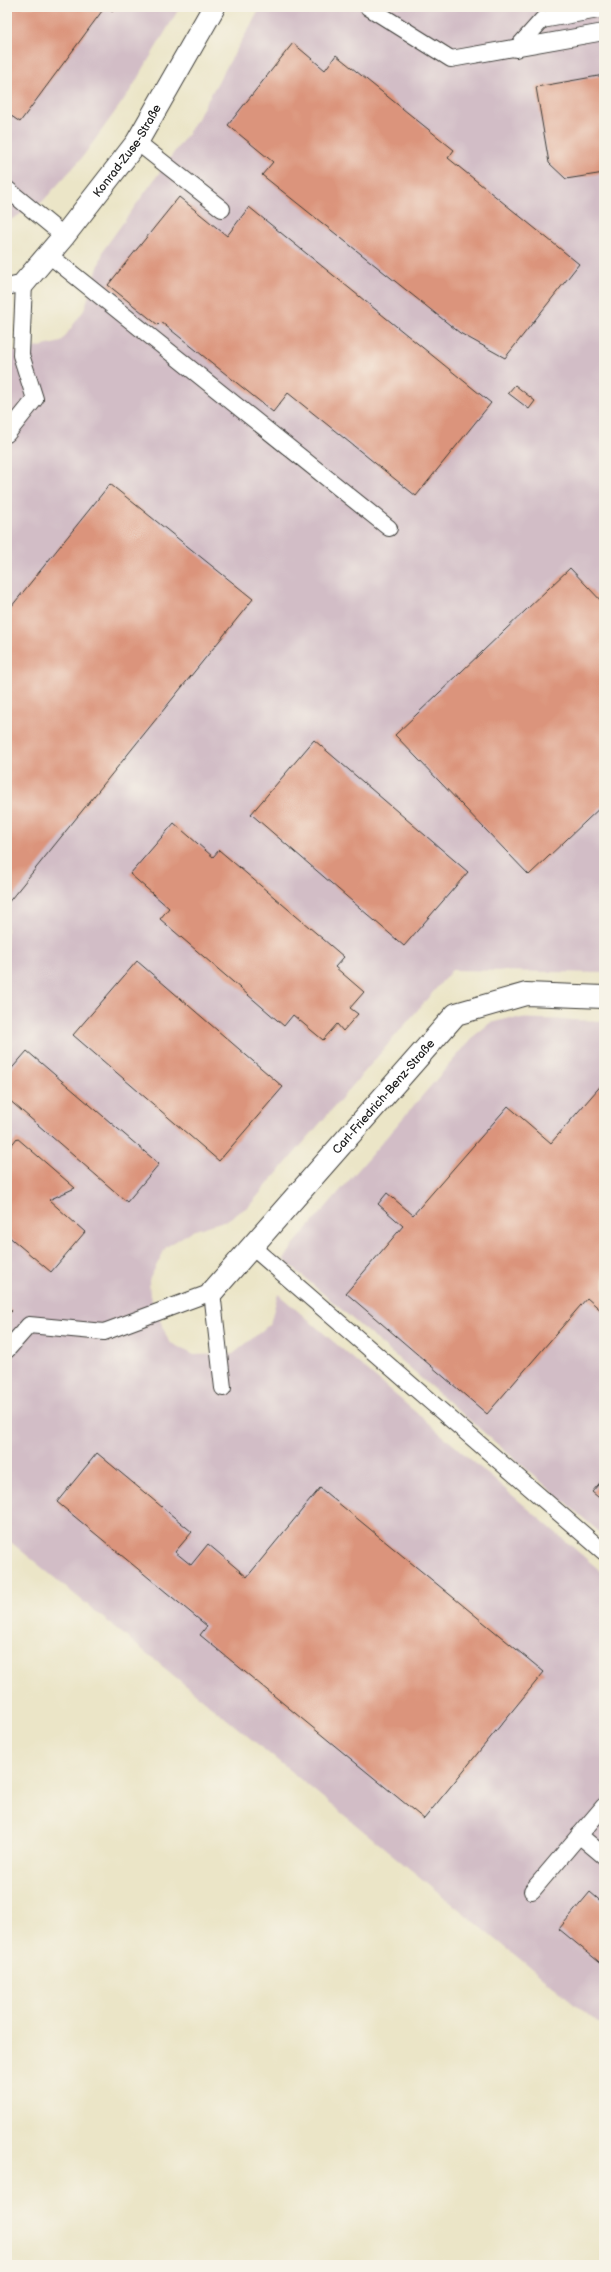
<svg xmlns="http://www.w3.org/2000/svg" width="611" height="2272" font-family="'Balsamiq Sans',sans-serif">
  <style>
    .industrial { fill: #d2bdc6 }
    .building { fill: #db947c }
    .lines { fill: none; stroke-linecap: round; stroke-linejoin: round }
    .lane-casing { stroke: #3b3a36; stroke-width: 18 }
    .street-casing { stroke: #3b3a36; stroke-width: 24 }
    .lane { stroke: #fff; stroke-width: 16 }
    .street { stroke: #fff; stroke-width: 22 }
    .labels { text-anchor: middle; stroke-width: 4; stroke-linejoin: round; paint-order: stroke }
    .street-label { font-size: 12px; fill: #1c1c1c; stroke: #f7f3e8 }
  </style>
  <rect width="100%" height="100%" fill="#f7f3e8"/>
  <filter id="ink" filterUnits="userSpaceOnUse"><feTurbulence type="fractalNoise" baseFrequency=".025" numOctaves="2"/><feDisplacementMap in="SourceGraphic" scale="8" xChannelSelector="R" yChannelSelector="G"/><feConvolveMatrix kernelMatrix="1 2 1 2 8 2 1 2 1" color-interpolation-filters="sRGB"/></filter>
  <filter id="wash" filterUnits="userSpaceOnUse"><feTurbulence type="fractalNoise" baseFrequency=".012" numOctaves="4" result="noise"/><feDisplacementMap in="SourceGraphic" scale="16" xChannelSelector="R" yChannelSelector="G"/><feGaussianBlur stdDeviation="0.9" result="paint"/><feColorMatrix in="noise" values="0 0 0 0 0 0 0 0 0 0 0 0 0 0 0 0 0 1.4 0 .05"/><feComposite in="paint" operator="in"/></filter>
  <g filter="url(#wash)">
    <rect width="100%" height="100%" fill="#ebe5c7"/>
    <g class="industrial">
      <path d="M7,7H180L130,91L81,159L42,202L7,222Z"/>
      <path d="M261,7H604V973L452,970L249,1206L227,1220L192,1231L166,1247L149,1280L150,1296L169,1342L194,1355L233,1354L270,1324L278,1294L604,1574V2028L7,1539V348L17,352L61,342L84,310L104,249L191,129Z"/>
      <path d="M510,1018L604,1021V1536L284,1260L294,1244L474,1036L490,1023Z"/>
    </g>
    <g id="blocks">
      <g class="building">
        <path d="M7,7H105L20,122L7,113Z"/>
        <path d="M107,7H116L113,11Z"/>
        <path d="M293,43L325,70L336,55L454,150L448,158L579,264L505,358L460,333L262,175L273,162L228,125Z"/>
        <path d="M604,75V173L566,179L549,163L536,87Z"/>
        <path d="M179,197L227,236L249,207L491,403L416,496L288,393L273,412L161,322L158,325L108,285Z"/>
        <path d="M515,385L535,401L529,409L508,393Z"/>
        <path d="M110,484L253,599L7,904V612Z"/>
        <path d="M570,568L604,604V804L529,875L395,735Z"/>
        <path d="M314,740L468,872L404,946L251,814Z"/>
        <path d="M174,823L213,857L219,850L344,957L335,967L364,992L350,1008L358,1014L343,1031L337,1024L323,1040L293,1015L284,1026L160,919L169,908L130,874Z"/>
        <path d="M137,961L283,1087L219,1161L73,1035Z"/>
        <path d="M27,1051L159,1164L127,1202L7,1098V1074Z"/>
        <path d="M604,1082V1313L587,1298L487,1414L346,1293L403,1226L378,1204L387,1193L413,1215L508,1106L551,1143Z"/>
        <path d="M17,1138L75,1188L49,1200L85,1232L51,1272L7,1235V1151Z"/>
        <path d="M7,1307L12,1311L7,1316Z"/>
        <path d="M97,1453L192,1532L175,1552L191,1565L208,1544L247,1577L320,1488L544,1672L424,1819L200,1635L207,1626L57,1502Z"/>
        <path d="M604,1478V1502L592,1492Z"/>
        <path d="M590,1892L604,1904V1966L559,1929Z"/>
      </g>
    </g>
  </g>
  <g filter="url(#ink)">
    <use href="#blocks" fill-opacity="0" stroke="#3b3a36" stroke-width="1"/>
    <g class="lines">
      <defs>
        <g id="lane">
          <path d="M368,7L451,59L604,32"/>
          <path d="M516,49L542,20L604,9"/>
          <path d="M137,142L222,209"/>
          <path d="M7,189L64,236"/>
          <path d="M49,255L389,528"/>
          <path d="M7,287L24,283L21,355L35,399L7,434"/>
          <path d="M251,1246L604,1552"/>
          <path d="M7,1350L29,1325L104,1332L212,1292L223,1388"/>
          <path d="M579,1835L604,1856"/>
          <path d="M532,1891L604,1806"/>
        </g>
        <g id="street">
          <path id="s1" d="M24,283L64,236L137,142L214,7"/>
          <path id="s2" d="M212,1292L456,1014L526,994L604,997"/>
        </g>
      </defs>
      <use href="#lane" class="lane-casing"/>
      <use href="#street" class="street-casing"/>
      <use href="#lane" class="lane"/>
      <use href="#street" class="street"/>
    </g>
  </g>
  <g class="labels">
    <g class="street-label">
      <text dy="4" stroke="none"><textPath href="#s1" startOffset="168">Konrad-Zuse-Straße</textPath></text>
      <text dy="4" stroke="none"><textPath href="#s2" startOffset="260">Carl-Friedrich-Benz-Straße</textPath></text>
    </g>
  </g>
  <rect width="611" height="2272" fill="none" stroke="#f7f3e8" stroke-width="24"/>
</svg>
